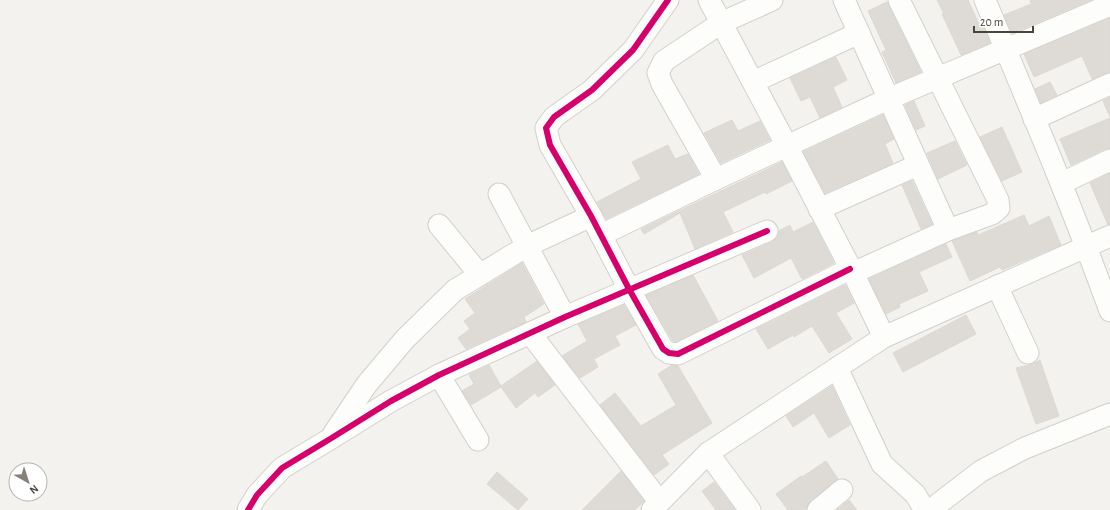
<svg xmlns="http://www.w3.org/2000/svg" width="1110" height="510" font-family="'Alegreya Sans',sans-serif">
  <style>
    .building { fill: #dedbd6; stroke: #dcd9d4 }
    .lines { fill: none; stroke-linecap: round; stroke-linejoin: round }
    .street-casing { stroke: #d2d0cb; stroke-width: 23 }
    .street { stroke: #fdfdfc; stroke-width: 21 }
    .cycleway-casing { stroke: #fff; stroke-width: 8 }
    .cycleway { stroke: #d6006c; stroke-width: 6 }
  </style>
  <rect width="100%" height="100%" fill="#f4f2ee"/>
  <g class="building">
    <path d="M937,0H968L980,26L982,25L990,43L961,55L942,14H944Z"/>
    <path d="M1030,0H1091L1012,33L1004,15L1031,4Z"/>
    <path d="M887,2L921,72L896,83L882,52L886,50L868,11Z"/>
    <path d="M1110,18V72L1092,79L1082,56L1034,77L1024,54Z"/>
    <path d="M836,57L847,80L833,87L842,107L820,118L810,97L801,101L790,78Z"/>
    <path d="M1050,82L1057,95L1041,103L1035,89Z"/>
    <path d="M1110,97V117L1103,101Z"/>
    <path d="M914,101L925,126L916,130L905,105Z"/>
    <path d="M883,115L894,139L885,144L893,163L825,193L803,152Z"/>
    <path d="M1110,118V148L1105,149L1071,165L1060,139Z"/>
    <path d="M732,120L738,131L760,121L770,140L721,163L704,133Z"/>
    <path d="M1002,127L1022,172L1002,181L980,137Z"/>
    <path d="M955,141L967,165L938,179L927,153Z"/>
    <path d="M668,145L675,159L688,154L699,174L606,219L597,202L641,179L632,162Z"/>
    <path d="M782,162L792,181L766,194L765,192L723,212L733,232L695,249L680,213L644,234L641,229Z"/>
    <path d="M1110,173V224L1108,225L1090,183Z"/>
    <path d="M912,181L932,224L921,229L902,185Z"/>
    <path d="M1024,215L1029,226L1049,216L1061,245L1002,270L1000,267L970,281L952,241L977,232L978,235Z"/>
    <path d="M813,222L834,263L802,279L791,258L754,278L742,255L772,242L777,238L779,231L790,225L793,232Z"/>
    <path d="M946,244L952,257L919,272L928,291L899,304L900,307L886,314L869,279Z"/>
    <path d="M522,263L544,304L524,317L526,322L466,349L458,338L470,329L464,321L475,313L465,299Z"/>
    <path d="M693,275L718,321L676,342L673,341L646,295Z"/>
    <path d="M845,285L854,303L836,313L852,339L829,353L812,326L794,337L793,335L768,349L756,329Z"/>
    <path d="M624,305L636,325L615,336L620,345L594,359L598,367L580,378L562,356L587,341L578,324Z"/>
    <path d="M966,315L976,334L903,372L893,353Z"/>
    <path d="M1040,360L1059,416L1036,424L1016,368L1033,364Z"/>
    <path d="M537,361L555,385L538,397L535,393L516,408L501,387L471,405L462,391L474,384L469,375L489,365L501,386Z"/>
    <path d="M672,365L678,366L712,423L662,455L669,464L654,475L600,405L615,393L641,426L676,405L658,374Z"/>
    <path d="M832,386L850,425L829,438L814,413L793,427L786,416Z"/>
    <path d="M826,461L838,479L810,501L807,506L806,510H788L776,494L801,476L802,477Z"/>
    <path d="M621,471L644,501L635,510H582Z"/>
    <path d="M497,472L528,499L518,510L487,484Z"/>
    <path d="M714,482L735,510H716L702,491Z"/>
    <path d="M849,500L857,510H837Z"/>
  </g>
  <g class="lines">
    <defs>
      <g id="street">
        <path d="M668,0L633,50L592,90L554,117L546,128L550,145L591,216L629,289L663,349L669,353L678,354L850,269"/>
        <path d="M709,0L787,146L853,273L884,337"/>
        <path d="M844,0L948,230"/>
        <path d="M985,0C1028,103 1072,206 1110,311"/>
        <path d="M753,82L859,33"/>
        <path d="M1034,119L1110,84"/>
        <path d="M716,179L662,84L658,73L664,61L721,23L772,0"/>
        <path d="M1062,183L1110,160"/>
        <path d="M499,194L565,317"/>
        <path d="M819,209L918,165"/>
        <path d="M439,225L480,275"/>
        <path d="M601,235L716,179L888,99L1110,5"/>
        <path d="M853,273L948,230L992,214L999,208L998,200L899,0"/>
        <path d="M997,286L1028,353"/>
        <path d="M530,333L659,501"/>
        <path d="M837,368L882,464L915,494L925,510"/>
        <path d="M439,375L478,440"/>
        <path d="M334,433L367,384L405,339L455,290L527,246L591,216"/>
        <path d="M708,453L750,510"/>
        <path d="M248,510L257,495L282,468L330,439L391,401L439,375L565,317L767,231"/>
        <path d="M652,510L708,453L884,337L1110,236"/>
        <path d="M818,510L842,490"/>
        <path d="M934,510L938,504L981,471L1025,448L1110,414"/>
      </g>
    </defs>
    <use href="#street" class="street-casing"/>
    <use href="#street" class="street"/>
    <defs>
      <g id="cycleway">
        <path d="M668,0L633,50L592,90L554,117L546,128L550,145L591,216L629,289L663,349L669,353L678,354L850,269"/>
        <path d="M248,510L257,495L282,468L330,439L391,401L439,375L565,317L767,231"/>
      </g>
    </defs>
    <use href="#cycleway" class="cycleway-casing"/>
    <use href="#cycleway" class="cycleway"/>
  </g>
  <g transform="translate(28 482) rotate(141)"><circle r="19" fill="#ffffff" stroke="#b7b4b0"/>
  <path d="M0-3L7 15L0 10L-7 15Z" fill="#868178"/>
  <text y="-6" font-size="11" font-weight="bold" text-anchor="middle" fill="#4b4439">N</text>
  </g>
  <path d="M974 26v6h59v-6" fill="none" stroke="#4b4439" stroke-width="2"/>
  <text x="980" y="26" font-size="12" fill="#4b4439" stroke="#ffffff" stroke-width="3" paint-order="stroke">20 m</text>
</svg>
